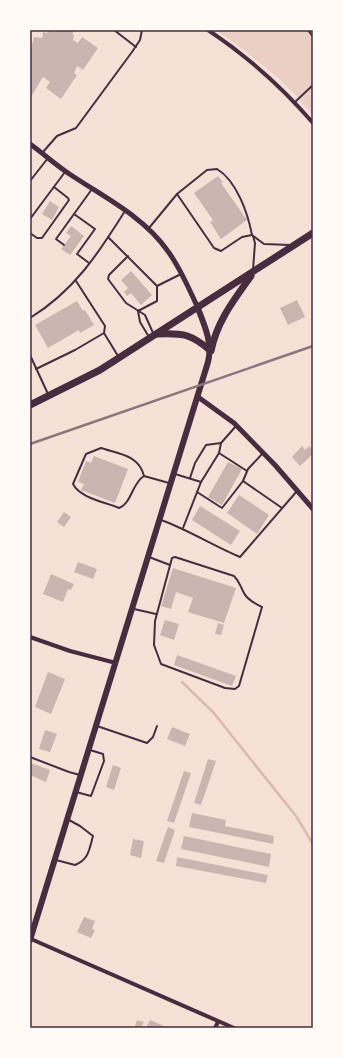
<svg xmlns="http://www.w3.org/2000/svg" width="343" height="1058" font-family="Signika,sans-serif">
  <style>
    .green { fill: #ebcfc5 }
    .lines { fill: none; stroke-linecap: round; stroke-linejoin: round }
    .stream { stroke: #dcb8b0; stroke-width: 2.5 }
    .building { fill: #ccb4b1 }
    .service { stroke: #4a2c40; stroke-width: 2 }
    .minor { stroke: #4a2c40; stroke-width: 4 }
    .tertiary { stroke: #4a2c40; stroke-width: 5 }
    .secondary { stroke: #4a2c40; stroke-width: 6 }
    .primary { stroke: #4a2c40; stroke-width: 7 }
    .rail { stroke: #8f747c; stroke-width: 2.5 }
    .neatline { fill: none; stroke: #4a2c40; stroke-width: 1.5 }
  </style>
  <rect width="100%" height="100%" fill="#f7e1d7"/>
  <path class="green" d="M216,30H313V116C288,82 250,54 216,30Z"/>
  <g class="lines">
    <path class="stream" d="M182,682L213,712L296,816L313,844"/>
  </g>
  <g class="building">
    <path d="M49,30L56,32L57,30H75L72,34L74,35L73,40L78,43L82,37L98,48L83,70L77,66L74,73L77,75L61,99L46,88L50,82L43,77L32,95L30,94V53L34,37L42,38L43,32L47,33Z"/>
    <path d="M218,176L223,182L221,183L247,220L221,239L210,222L213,220L194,193Z"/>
    <path d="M50,201L59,207L52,220L42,214Z"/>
    <path d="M71,226L84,236L70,255L61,249L71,236L66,233Z"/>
    <path d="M131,271L152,295L141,305L131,293L127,296L124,292L128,288L121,280Z"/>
    <path d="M297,300L305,317L288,325L280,308Z"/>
    <path d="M77,301L83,311L85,310L94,325L80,333L79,330L48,348L35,325Z"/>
    <path d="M302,446L305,450L309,446L313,450V454L300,466L292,457Z"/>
    <path d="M94,456L128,469L115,503L81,490L84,484L78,482L86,461L91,463Z"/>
    <path d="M228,462L242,469L222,505L208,497Z"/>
    <path d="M239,495L269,515L257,534L227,513Z"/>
    <path d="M200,506L240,531L231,545L192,520Z"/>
    <path d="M64,512L71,517L64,527L57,522Z"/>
    <path d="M78,562L97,569L93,579L74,572Z"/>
    <path d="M173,568L236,588L224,623L188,612L193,598L176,592L171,609L161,606Z"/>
    <path d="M51,574L74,584L71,590L68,589L63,602L43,594Z"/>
    <path d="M165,620L179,624L174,640L160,635Z"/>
    <path d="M218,623L224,625L221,635L215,634Z"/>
    <path d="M177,655L236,676L232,686L174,665Z"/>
    <path d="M48,672L65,679L51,714L35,707Z"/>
    <path d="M172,727L190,734L185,746L167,739Z"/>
    <path d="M45,730L57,734L50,752L39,749Z"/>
    <path d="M208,759L216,761L201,805L194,803Z"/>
    <path d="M31,763L50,770L46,782L30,775Z"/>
    <path d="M113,765L121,768L114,790L106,787Z"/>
    <path d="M184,771L191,773L174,823L167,821Z"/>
    <path d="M192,813L226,820L225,826L274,836L273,844L189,827Z"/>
    <path d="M168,827L175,830L164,863L156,861Z"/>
    <path d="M184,836L271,854L269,867L181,849Z"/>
    <path d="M133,839L144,841L141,858L130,855Z"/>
    <path d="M177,857L268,875L266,883L176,866Z"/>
    <path d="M84,917L95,921L92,929L95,930L91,938L77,932Z"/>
    <path d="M137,1020L144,1022L141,1028L135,1026Z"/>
    <path d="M150,1020L164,1026L163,1028H146Z"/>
  </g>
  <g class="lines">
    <g class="service">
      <path d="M114,30L136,47"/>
      <path d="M308,30L313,37"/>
      <path d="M295,102L313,85"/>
      <path d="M43,152L57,136L76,128L132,52L140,40L142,30"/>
      <path d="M217,169C237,181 248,214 252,235L242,237L221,251L214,248L177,194L207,170Z"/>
      <path d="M30,181L48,158"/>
      <path d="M30,219L65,172"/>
      <path d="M149,228L177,194"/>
      <path d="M30,233L37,238H42L69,200L68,198L54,187"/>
      <path d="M252,235L264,244L290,245"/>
      <path d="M253,236L255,243L253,270"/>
      <path d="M108,237L157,286L181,274"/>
      <path d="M64,245L56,239L74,214"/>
      <path d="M128,256L109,275L108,279L126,303L145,315L154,335"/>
      <path d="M89,263L77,254L95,229L74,214L92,189"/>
      <path d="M76,281L105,326L104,333L118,356"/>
      <path d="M138,311L157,301V286"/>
      <path d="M138,311L140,322L149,337"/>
      <path d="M30,318C74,291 98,254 125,211"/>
      <path d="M30,355L48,394"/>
      <path d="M36,369L75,350L104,333"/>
      <path d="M219,453L247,471"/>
      <path d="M175,474L201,482"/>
      <path d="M144,476C132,483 132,503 119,508C105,502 80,498 73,484L86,454L101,448C119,454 139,455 144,476L169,483"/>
      <path d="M190,478L195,463L206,445L221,443"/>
      <path d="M243,481L248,469L263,453"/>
      <path d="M197,492L222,508L243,481L282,508"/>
      <path d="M161,520C189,530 213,546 240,557L297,491"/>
      <path d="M183,528L201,482L219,453L221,443L236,426"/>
      <path d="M149,557L170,565"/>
      <path d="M175,557L234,576C240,582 240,586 244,593C247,600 256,604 262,607L239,686L235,689L225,688L161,664L154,645L155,621L172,558Z"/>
      <path d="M134,609L156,614"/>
      <path d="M97,726L147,743L153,737L157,726"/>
      <path d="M30,757L69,772L80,775"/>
      <path d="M76,792L91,796L104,761L103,754L90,750"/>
      <path d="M56,860L75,865C89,859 89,850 93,836L80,826L69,820"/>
    </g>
    <g class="minor">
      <path d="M208,30C247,56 282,87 313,123"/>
      <path d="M30,637L70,651L116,663"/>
      <path d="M31,939L234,1028"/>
      <path d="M215,1028L218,1022"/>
    </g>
    <g class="tertiary">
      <path d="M30,144C44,154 57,166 71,175C104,197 144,217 167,250C180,267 188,287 197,306"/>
      <path d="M198,397L234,423L275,465L313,509"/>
    </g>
    <path class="secondary" d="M30,940L208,362C213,343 204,324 197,306"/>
    <g class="primary">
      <path d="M158,334C184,333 191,334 211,351C217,321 234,300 251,276"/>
      <path d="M30,405L100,370L313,233"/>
    </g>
    <path class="rail" d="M30,444L313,346"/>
  </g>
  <rect width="343" height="1058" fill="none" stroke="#fffaf5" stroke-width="62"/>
  <rect x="31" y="31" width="281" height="996" class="neatline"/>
</svg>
